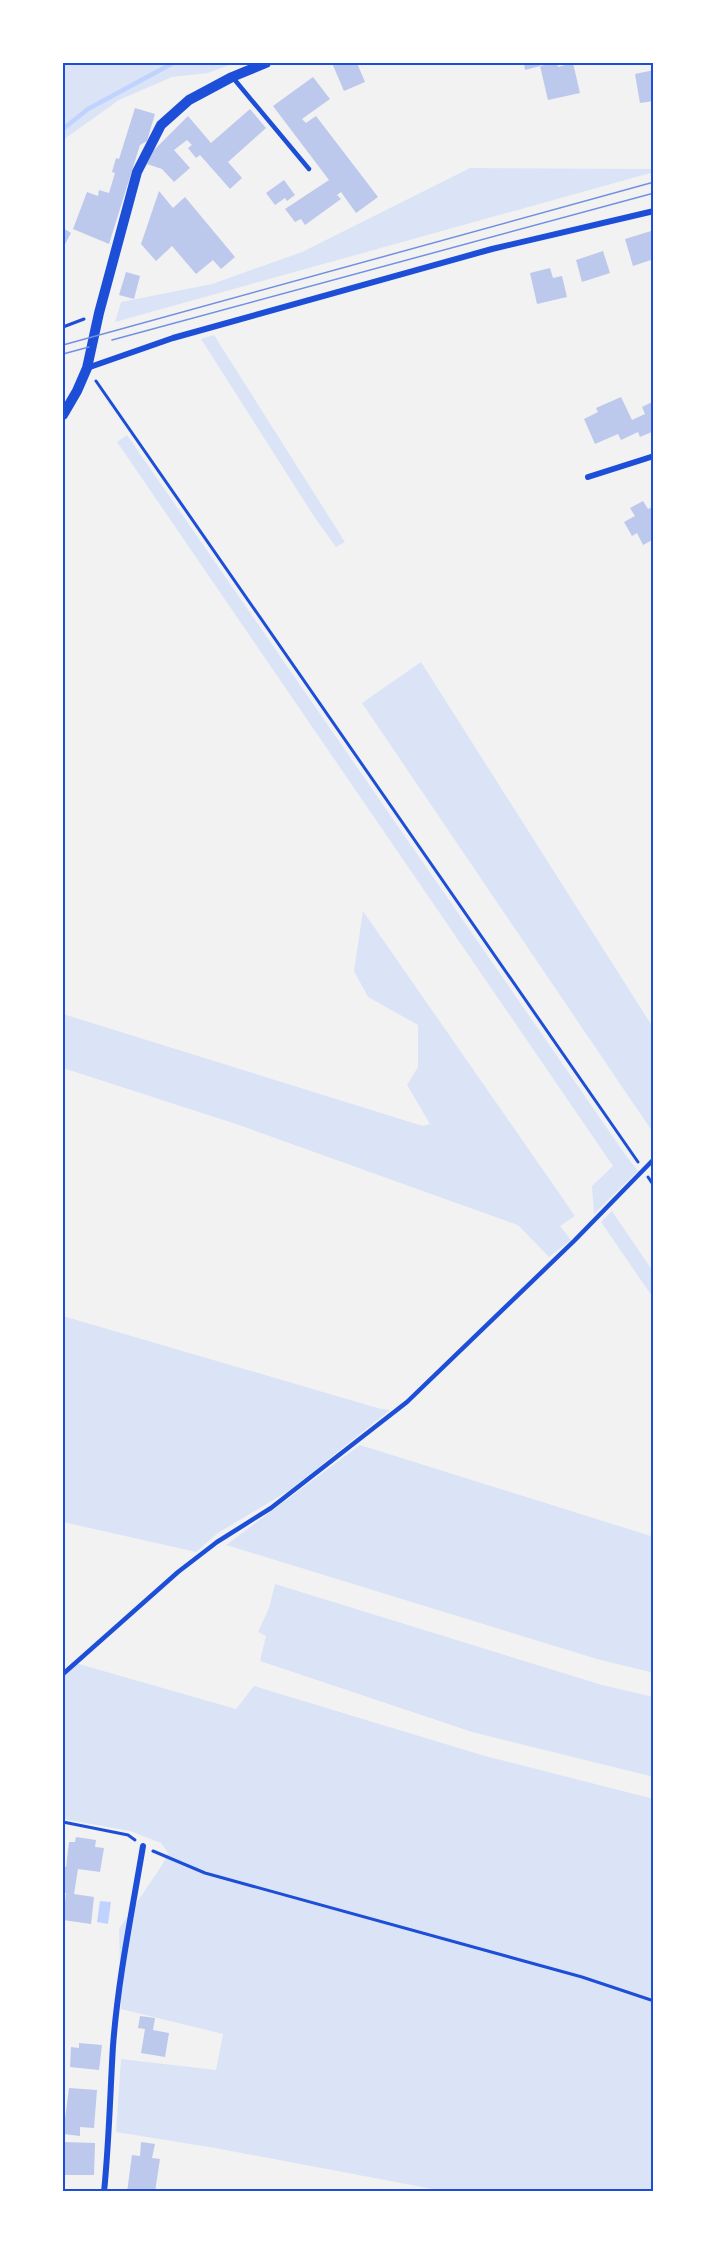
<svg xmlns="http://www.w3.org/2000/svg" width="717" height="2255" font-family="Jost,sans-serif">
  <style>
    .green { fill: #dbe4f7 }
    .water { fill: #bfd3fe }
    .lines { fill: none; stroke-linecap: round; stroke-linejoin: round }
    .stream { stroke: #bfd3fe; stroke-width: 4.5 }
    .building { fill: #bdc9ec }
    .path { stroke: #1d4ed8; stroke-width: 3 }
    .service { stroke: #1d4ed8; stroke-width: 4.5 }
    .minor { stroke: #1d4ed8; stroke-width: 6 }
    .tertiary { stroke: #1d4ed8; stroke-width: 10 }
    .tram { stroke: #7290e2; stroke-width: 1.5 }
    .neatline { fill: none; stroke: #1d4ed8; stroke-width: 2 }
  </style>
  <rect width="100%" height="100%" fill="#f2f2f2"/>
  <g class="green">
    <path d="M63,63H235L208,73L172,77L119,100L63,140Z"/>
    <path d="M470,168L654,169V172L115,322L121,302L212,284L302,252Z"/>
    <path d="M214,335L345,542L336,547L315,518L201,339Z"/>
    <path d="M127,435L627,1157L638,1171L594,1214L592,1186L613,1166L117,442Z"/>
    <path d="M421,662L654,1029V1134L362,703Z"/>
    <path d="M363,911L575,1216L560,1226L571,1240L549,1257L518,1225L239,1125L63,1068V1014L423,1126L430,1124L407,1085L418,1067V1025L368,997L354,971Z"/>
    <path d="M612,1211L654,1273V1299L601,1222Z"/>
    <path d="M63,1316L381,1409L390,1410L290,1490L218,1533L196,1552L63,1522Z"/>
    <path d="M360,1445L654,1537V1673L597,1659L226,1545Z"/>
    <path d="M275,1584L602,1685L654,1697V1777L472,1732L260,1661L266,1636L258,1632L269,1608Z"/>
    <path d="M72,1662L236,1709L254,1686L485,1756L654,1799V2192H448L215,2148L116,2132L121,2059L216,2070L223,2034L121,2009L119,1929L162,1865L168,1853L161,1843L130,1831L63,1819V1671Z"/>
  </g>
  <path class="water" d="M100,1901L111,1902L108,1924L97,1922Z"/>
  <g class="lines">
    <path class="stream" d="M63,129L88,109L173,63"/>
  </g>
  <g class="building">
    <path d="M332,63H357L365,82L344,91Z"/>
    <path d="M524,63H539L540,66L525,70Z"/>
    <path d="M555,63H557L558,67L573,63L580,93L548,100L540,66Z"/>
    <path d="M654,70V101L640,103L635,74Z"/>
    <path d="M313,77L330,99L302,119L306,123L316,116L378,197L356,213L341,192L337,195L341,199L305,225L301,219L295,222L285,209L329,180L273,106Z"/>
    <path d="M135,108L155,114L147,141L140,145L109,244L73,229L87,192L98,196L99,190L109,193L115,173L112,172L116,158L119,159Z"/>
    <path d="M250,109L266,128L228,162L242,178L230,189L200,155L196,158L188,148L192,145L187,140L174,150L190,168L174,182L162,169L147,164L153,151L188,116L211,143Z"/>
    <path d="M284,180L295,195L287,201L285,198L275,205L266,193Z"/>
    <path d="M159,191L173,208L185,197L235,257L221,269L213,260L196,274L172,246L156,261L141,244Z"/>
    <path d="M63,228L71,233L63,248Z"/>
    <path d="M651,231L654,240V259L633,266L625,239Z"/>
    <path d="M603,251L610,273L582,282L576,260Z"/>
    <path d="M550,268L553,278L562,276L567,297L537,304L530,273Z"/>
    <path d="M126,272L140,276L134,299L119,295Z"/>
    <path d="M621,397L632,420L645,414L642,407L654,401V431L640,437L638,432L621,440L618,434L595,444L584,419L598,412L596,408Z"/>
    <path d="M643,501L648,509L654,506V539L643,545L637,533L632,536L624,522L635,516L630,508Z"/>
    <path d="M76,1837L96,1840L95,1847L104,1848L100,1872L78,1869L74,1894L94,1897L91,1924L63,1920L66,1893H63V1867H66L69,1842H75Z"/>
    <path d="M140,2016L155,2018L153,2030L169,2033L165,2057L141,2053L145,2029L138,2028Z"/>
    <path d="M79,2043L102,2045L99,2070L70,2067L71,2047L79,2048Z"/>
    <path d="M69,2088L97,2090L94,2128L80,2127V2136L63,2134Z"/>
    <path d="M64,2142L95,2143L94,2175H63Z"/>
    <path d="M141,2142L155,2144L152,2158L160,2159L155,2192H127L132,2155L140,2156Z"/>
  </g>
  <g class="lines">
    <g class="path">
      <path d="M63,327L84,319"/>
      <path d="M96,381L638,1162"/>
      <path d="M648,1177L654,1186"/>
      <path d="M63,1822L128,1835L135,1840"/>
      <path d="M153,1851L205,1873L582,1977L654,2001"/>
    </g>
    <g class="service">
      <path d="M234,79L309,169"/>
      <path d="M63,1674L178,1572L217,1542L271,1508L407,1402L574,1241L654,1159"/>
    </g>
    <g class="minor">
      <path d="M87,368L173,338L492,249L654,211"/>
      <path d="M588,477L654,456"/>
      <path d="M104,2192C109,2143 110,2095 113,2046C118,1979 132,1912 143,1846"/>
    </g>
    <path class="tertiary" d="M63,415L77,391L87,368L99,313L137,172L161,125L189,100L232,77L266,63"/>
    <g class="tram">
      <path d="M112,340L654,193"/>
      <path d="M63,345L654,182"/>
      <path d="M63,354L89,347"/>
    </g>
  </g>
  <rect width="717" height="2255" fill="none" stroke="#ffffff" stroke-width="129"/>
  <rect x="64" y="64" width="588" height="2126" class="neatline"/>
</svg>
